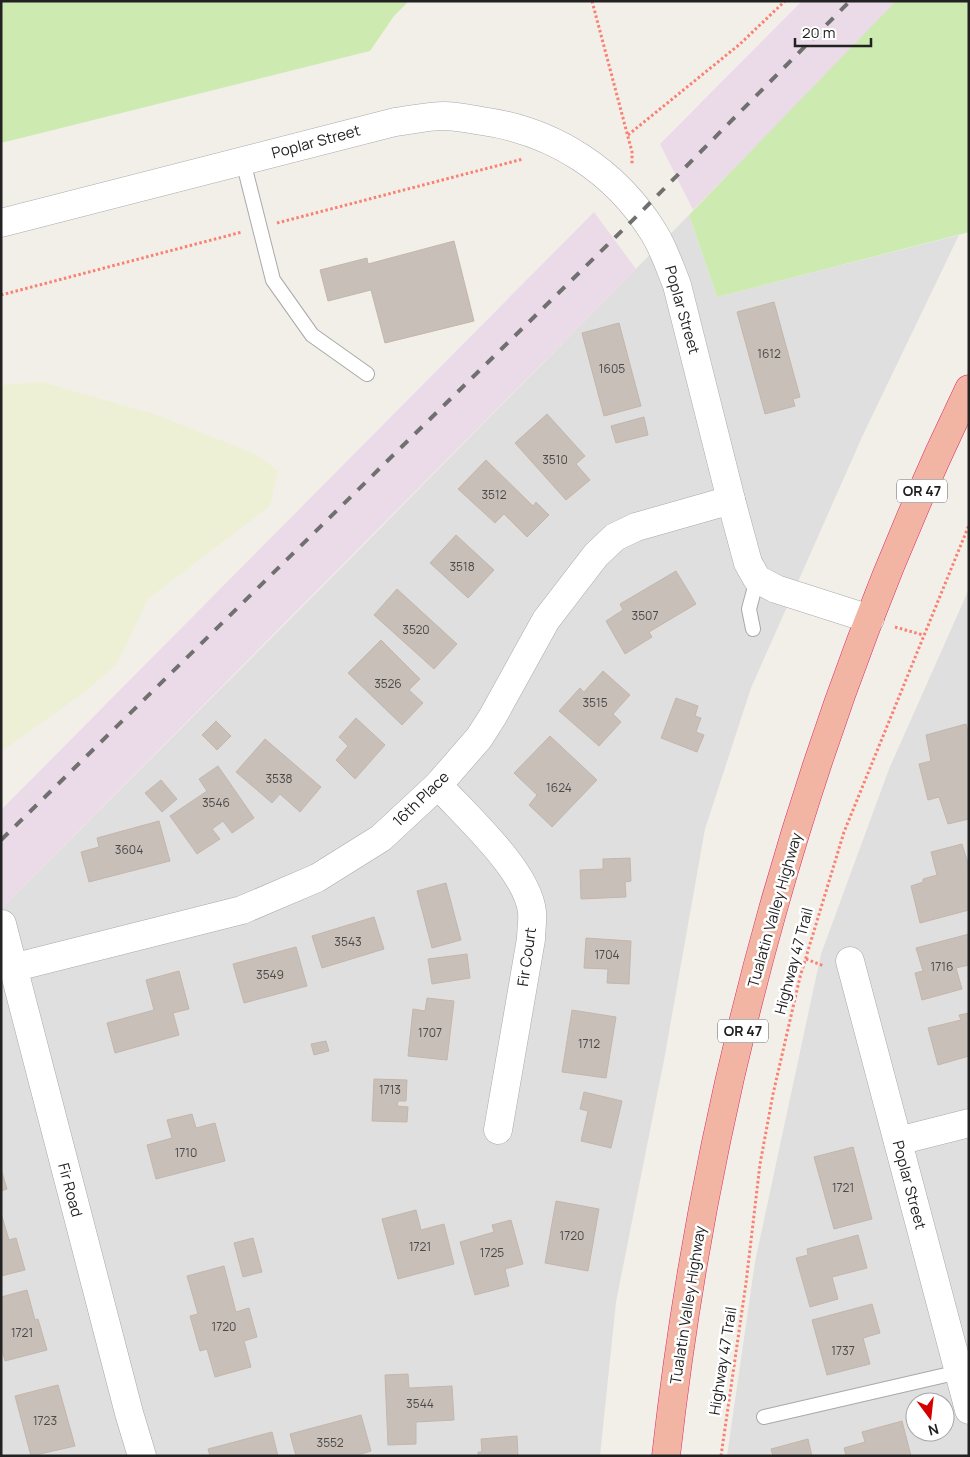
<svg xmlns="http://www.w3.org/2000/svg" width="970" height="1457" font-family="Manrope,sans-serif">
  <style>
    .residential { fill: #e0dfdf; fill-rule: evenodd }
    .industrial { fill: #ebdbe8 }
    .farmland { fill: #eef0d5 }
    .grass { fill: #cdebb0 }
    .building { fill: #c7bfb8; stroke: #c4b6ab }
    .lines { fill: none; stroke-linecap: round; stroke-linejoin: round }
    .service-casing { stroke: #a9a9a9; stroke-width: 16 }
    .minor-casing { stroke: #a9a9a9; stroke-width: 29 }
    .trunk-casing { stroke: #dc2a67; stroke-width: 29 }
    .path { stroke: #fa8072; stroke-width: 3; stroke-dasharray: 2.5 2.5; stroke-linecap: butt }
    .service { stroke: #fff; stroke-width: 14 }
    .minor { stroke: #fff; stroke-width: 28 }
    .trunk { stroke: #f2b4a3; stroke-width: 28 }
    .rail { stroke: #707070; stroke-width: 4; stroke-dasharray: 10 10; stroke-linecap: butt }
    .labels { text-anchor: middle; stroke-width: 5; stroke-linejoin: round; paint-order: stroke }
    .number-label { font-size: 12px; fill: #4b4948 }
    .shield { fill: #fff; stroke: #646464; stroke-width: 1 }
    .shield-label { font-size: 14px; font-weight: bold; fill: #222 }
    .street-label { font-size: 15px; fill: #222; stroke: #fff }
  </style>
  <rect width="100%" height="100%" fill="#f2efe9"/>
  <g class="residential">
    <path d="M689,215L717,297L959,235L862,437L751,688L705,829L664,1060L616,1302L600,1456H1V909L332,577Z"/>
    <path d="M969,589V1456H727L755,1262L821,954L889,769ZM915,1402H945V1432H915Z"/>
  </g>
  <g class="industrial">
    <path d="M802,1H900L693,210L660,144Z"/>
    <path d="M594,212L636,269L1,909V810Z"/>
  </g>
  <path class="farmland" d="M42,382L157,415L258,455L278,471L270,506L148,599L117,664L86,691L1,752V385Z"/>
  <g class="grass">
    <path d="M1,1H409L394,16L370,51L1,143Z"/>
    <path d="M896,1H969V232L717,297L689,215Z"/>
  </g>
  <g class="building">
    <path d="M454,241L474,321L385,343L371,290L328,301L320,270L367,258L368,264Z"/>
    <path d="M774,302L800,397L793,399L795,406L765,414L737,312Z"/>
    <path d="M619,323L641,406L604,416L582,333Z"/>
    <path d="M547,414L585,456L576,464L590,480L566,500L515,443Z"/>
    <path d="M644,417L648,435L616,443L611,426Z"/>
    <path d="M486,460L533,506L536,502L549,515L527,537L504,514L495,523L458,489Z"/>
    <path d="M456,535L494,570L468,598L430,563Z"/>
    <path d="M676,571L696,604L649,632L652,637L625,654L606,621L623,610L620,604Z"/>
    <path d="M397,589L457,644L434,669L374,615Z"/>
    <path d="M381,640L420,679L409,690L423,703L402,725L348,673Z"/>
    <path d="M603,671L630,695L613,714L621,722L599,746L559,711L580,688L584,692Z"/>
    <path d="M676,698L698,706L695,716L701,718L696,732L704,735L697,752L661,738Z"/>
    <path d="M356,718L385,745L355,779L336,760L348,746L339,737Z"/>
    <path d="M216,721L231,736L217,750L202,735Z"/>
    <path d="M966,724L969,736V819L948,824L939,797L928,800L919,764L931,761L926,735Z"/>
    <path d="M550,736L597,780L552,827L529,805L537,795L514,773Z"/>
    <path d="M265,739L321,787L300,812L280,794L272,803L236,772Z"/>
    <path d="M218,766L254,818L232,833L223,821L212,829L220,839L197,854L170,816L207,791L199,779Z"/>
    <path d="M161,780L177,799L162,812L145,793Z"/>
    <path d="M159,821L170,861L89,882L81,852L99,847L97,838Z"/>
    <path d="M962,844L969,867V910L920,923L911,886L923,882V879L937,875L931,852Z"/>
    <path d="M630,858L631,881L625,882L626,897L581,899L580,870L603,869V859Z"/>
    <path d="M446,883L461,940L432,948L417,891Z"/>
    <path d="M374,917L384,949L322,968L312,936Z"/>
    <path d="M969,934V965L956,968L962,989L922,1000L915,973L923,971L916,948Z"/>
    <path d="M586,938L631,941L629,984L607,983L608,969L584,968Z"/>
    <path d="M296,947L307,986L244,1003L233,964Z"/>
    <path d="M467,954L470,978L432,984L428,959Z"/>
    <path d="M179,971L189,1009L173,1013L179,1035L115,1053L107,1023L154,1010L146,980Z"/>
    <path d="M427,998L454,1001L447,1060L408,1056L413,1009L425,1011Z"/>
    <path d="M572,1010L616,1017L606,1078L562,1072Z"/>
    <path d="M969,1013V1056L938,1065L928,1028L961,1020L959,1015Z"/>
    <path d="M326,1041L329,1051L314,1055L311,1044Z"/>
    <path d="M374,1079L407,1080L406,1101H398L397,1106L408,1107L407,1122L372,1121Z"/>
    <path d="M584,1092L622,1101L611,1148L581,1141L588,1111L580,1109Z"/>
    <path d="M192,1114L196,1128L215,1123L225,1161L156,1179L147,1145L172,1138L167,1120Z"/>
    <path d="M853,1147L872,1219L834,1229L814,1157Z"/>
    <path d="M1,1169L7,1189L1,1191Z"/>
    <path d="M556,1201L599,1209L588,1271L545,1263Z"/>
    <path d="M416,1210L421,1230L444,1224L454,1264L398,1279L382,1219Z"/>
    <path d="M1,1213L9,1240L16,1238L25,1270L1,1276Z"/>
    <path d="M511,1220L523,1264L505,1269L509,1286L475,1295L460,1242L494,1232L492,1225Z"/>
    <path d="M858,1235L867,1268L832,1277L838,1299L810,1307L796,1258L808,1255L807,1249Z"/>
    <path d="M253,1238L262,1272L243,1277L234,1243Z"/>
    <path d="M224,1266L236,1312L249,1308L257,1337L244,1341L251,1367L215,1377L207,1349L200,1351L190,1316L198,1314L187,1276Z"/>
    <path d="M27,1290L35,1320L38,1319L47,1350L5,1361L1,1346V1297Z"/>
    <path d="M872,1304L880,1333L863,1338L870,1364L827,1375L812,1320Z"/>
    <path d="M408,1374L409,1388L452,1386L454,1420L416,1422V1444L388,1445L385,1375Z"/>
    <path d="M58,1385L75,1446L31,1456L15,1396Z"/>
    <path d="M361,1415L371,1451L355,1456H296L290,1434Z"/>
    <path d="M902,1421L911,1456H846L844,1448L865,1442L862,1432Z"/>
    <path d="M272,1432L278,1456H210L208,1449Z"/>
    <path d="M517,1436L518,1456H478V1452H482L481,1439Z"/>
    <path d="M808,1439L812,1456H773L771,1449Z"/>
  </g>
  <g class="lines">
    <defs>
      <g id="service">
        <path d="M243,161L273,280L312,335L367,374"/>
        <path d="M753,629L749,609L757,579"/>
        <path d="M764,1417L959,1372"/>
      </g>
      <g id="minor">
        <path d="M1,223L395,122C411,120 428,116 444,116C456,116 470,119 482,121C554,131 616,171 654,233C664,249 670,268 677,285L731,500L748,563L757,579L776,589L870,619"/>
        <path d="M438,785C465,815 528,871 532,912C533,920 531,930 531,939L498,1130"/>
        <path d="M2,924L129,1413L142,1456"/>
        <path d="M850,961L969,1410"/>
        <path d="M12,968L242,910L317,878L381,838L438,785L479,738L493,716L546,620L596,555L615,537L636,527L731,500"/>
        <path d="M898,1141L969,1123"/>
      </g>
      <path id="trunk" d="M666,1456C707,1091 809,719 969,389"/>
    </defs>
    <use href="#service" class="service-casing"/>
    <use href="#minor" class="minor-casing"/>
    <use href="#trunk" class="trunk-casing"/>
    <g class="path">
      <path d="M592,1L632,152V165"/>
      <path d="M628,135L740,44L785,1"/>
      <path d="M277,223L523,159"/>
      <path d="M1,295L242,232"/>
      <path d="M895,627L923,635"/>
      <path d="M806,959L824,966"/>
      <path d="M721,1456L746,1283L760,1164L773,1094L800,977L844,832L969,525"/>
    </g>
    <use href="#service" class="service"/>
    <use href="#minor" class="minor"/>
    <use href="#trunk" class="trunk"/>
    <path class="rail" d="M1,840L640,213L850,1"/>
  </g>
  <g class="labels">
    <g class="number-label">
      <text x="769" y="358">1612</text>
      <text x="612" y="373">1605</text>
      <text x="555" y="464">3510</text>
      <text x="494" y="499">3512</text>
      <text x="462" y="571">3518</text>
      <text x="645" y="620">3507</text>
      <text x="416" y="634">3520</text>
      <text x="388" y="688">3526</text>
      <text x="595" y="707">3515</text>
      <text x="279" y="783">3538</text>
      <text x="559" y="792">1624</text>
      <text x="216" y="807">3546</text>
      <text x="129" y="854">3604</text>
      <text x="348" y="946">3543</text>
      <text x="607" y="959">1704</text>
      <text x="942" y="971">1716</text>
      <text x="270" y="979">3549</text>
      <text x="430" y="1037">1707</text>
      <text x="589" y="1048">1712</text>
      <text x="390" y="1094">1713</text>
      <text x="186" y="1157">1710</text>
      <text x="843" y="1192">1721</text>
      <text x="572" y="1240">1720</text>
      <text x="420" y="1251">1721</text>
      <text x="492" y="1257">1725</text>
      <text x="224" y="1331">1720</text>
      <text x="22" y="1337">1721</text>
      <text x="843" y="1355">1737</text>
      <text x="420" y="1408">3544</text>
      <text x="45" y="1425">1723</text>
      <text x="330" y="1447">3552</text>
    </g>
    <g class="shield">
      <rect x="897" y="479.5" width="50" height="23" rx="4"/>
      <rect x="718" y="1019.5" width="50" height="23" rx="4"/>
    </g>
    <g class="shield-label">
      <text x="922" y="496">OR 47</text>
      <text x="743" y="1036">OR 47</text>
    </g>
    <g class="street-label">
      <text transform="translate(316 142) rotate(-15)" y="5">Poplar Street</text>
      <text transform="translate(682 310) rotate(74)" y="5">Poplar Street</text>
      <text transform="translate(421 799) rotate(-44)" y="5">16th Place</text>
      <text transform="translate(775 910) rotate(-74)" y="5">Tualatin Valley Highway</text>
      <text transform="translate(527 957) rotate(-82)" y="5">Fir Court</text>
      <text transform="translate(794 961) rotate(-75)" y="5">Highway 47 Trail</text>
      <text transform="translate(909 1185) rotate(75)" y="5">Poplar Street</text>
      <text transform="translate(70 1190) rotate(75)" y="5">Fir Road</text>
      <text transform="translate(688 1305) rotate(-81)" y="5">Tualatin Valley Highway</text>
      <text transform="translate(723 1361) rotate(-81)" y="5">Highway 47 Trail</text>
    </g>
  </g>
  <rect width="970" height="1457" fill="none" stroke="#222222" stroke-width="5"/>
  <g transform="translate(930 1417) rotate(165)"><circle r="24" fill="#ffffff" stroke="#a7a7a7"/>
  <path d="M0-4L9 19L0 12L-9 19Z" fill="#d40000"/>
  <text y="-8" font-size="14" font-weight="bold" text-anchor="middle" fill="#222222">N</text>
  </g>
  <path d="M795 38v8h76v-8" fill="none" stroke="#222222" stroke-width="2.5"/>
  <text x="802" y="38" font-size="15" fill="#222222" stroke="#ffffff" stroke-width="4" paint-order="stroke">20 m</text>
</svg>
